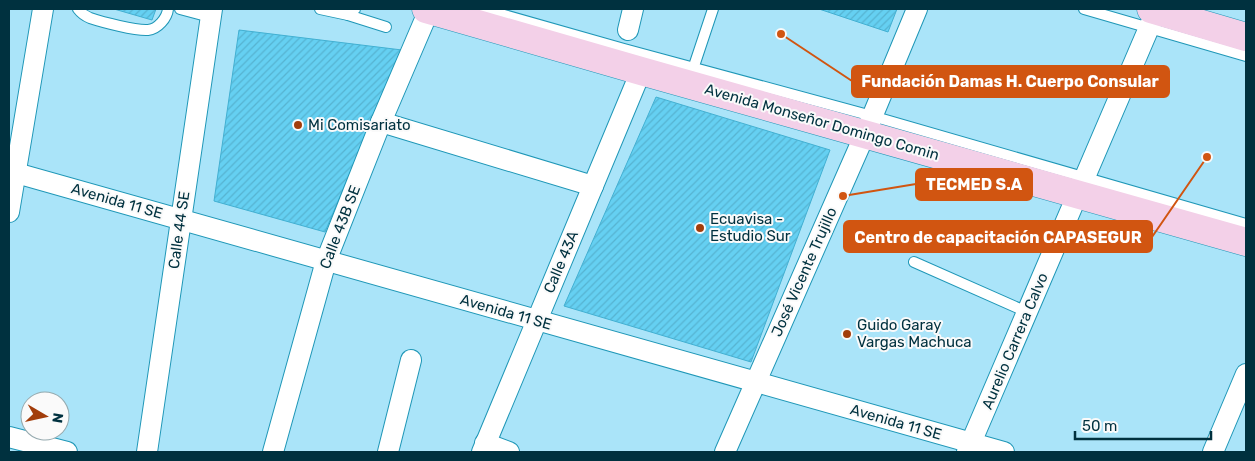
<svg xmlns="http://www.w3.org/2000/svg" width="1255" height="461" font-family="Rubik,sans-serif">
  <style>
    .building { fill: url(#building-hatch); stroke: #42b0d2 }
    .lines { fill: none; stroke-linecap: round; stroke-linejoin: round }
    .service-casing { stroke: #1f97b7; stroke-width: 12 }
    .minor-casing { stroke: #1f97b7; stroke-width: 22 }
    .secondary-casing { stroke: #1f97b7; stroke-width: 29 }
    .service { stroke: #fff; stroke-width: 10 }
    .minor { stroke: #fff; stroke-width: 20 }
    .secondary { stroke: #f3d0e8; stroke-width: 28 }
    .poi-dot { fill: #a23d0a; stroke: #fafafa; stroke-width: 2 }
    .labels { text-anchor: middle; stroke-width: 4; stroke-linejoin: round; paint-order: stroke }
    .street-label { font-size: 15px; fill: #00313f; stroke: #fafafa }
    .poi-label { font-size: 15px; fill: #00313f; stroke: #fafafa; text-anchor: start }
    .leader { fill: none; stroke: #d15511; stroke-width: 2 }
    .callout-dot { fill: #d15511; stroke: #fafafa; stroke-width: 2 }
    .callout { fill: #d15511; stroke: #d15511; stroke-width: 2 }
    .callout-label { font-size: 16px; text-anchor: middle; font-weight: bold; fill: #fff }
  </style>
  <defs>
    <pattern id="building-hatch" width="6" height="6" patternUnits="userSpaceOnUse" patternTransform="scale(1.25)"><rect width="6" height="6" fill="#65d0f2"/><path d="M-1 1l2-2M0 6l6-6M5 7l2-2" fill="none" stroke="#56b3d1"/></pattern>
  </defs>
  <rect width="100%" height="100%" fill="#aae4f9"/>
  <g class="building">
    <path d="M114,9H156L152,20Z"/>
    <path d="M819,9H897L888,32Z"/>
    <path d="M239,30L402,50L325,232L214,201Z"/>
    <path d="M656,97L830,150L751,362L564,306Z"/>
  </g>
  <g class="lines">
    <defs>
      <g id="service">
        <path d="M78,9C81,13 85,16 90,18C102,22 136,31 148,30C158,29 167,18 168,9"/>
        <path d="M180,9L210,17"/>
        <path d="M320,9L348,15L355,9"/>
        <path d="M483,9L624,49L872,116L1246,224"/>
        <path d="M1084,9L1246,56"/>
        <path d="M348,15L386,27"/>
        <path d="M692,72L713,9"/>
        <path d="M914,262L1027,312"/>
      </g>
      <g id="minor">
        <path d="M628,30L633,9"/>
        <path d="M381,122L593,186"/>
        <path d="M9,171L1004,452"/>
        <path d="M9,212L43,9"/>
        <path d="M9,437L67,452"/>
        <path d="M485,443L509,452"/>
        <path d="M147,452L212,9"/>
        <path d="M273,452L326,261L381,122L429,10"/>
        <path d="M388,452L411,360"/>
        <path d="M482,452L641,71"/>
        <path d="M725,452L865,134L917,9"/>
        <path d="M967,452L1157,9"/>
        <path d="M1213,452L1246,374"/>
      </g>
      <g id="secondary">
        <path d="M426,9L641,71L1246,242"/>
        <path d="M1151,9L1246,37"/>
      </g>
    </defs>
    <use href="#service" class="service-casing"/>
    <use href="#minor" class="minor-casing"/>
    <use href="#secondary" class="secondary-casing"/>
    <use href="#service" class="service"/>
    <use href="#minor" class="minor"/>
    <use href="#secondary" class="secondary"/>
  </g>
  <g class="poi-dot">
    <circle cx="298" cy="125" r="5"/>
    <circle cx="700" cy="228" r="5"/>
    <circle cx="847" cy="334" r="5"/>
  </g>
  <g class="labels">
    <g class="street-label">
      <text transform="translate(822 122) rotate(16)" y="5">Avenida Monseñor Domingo Comin</text>
      <text transform="translate(117 201) rotate(16)" y="5">Avenida 11 SE</text>
      <text transform="translate(340 227) rotate(-69)" y="5">Calle 43B SE</text>
      <text transform="translate(179 230) rotate(-82)" y="5">Calle 44 SE</text>
      <text transform="translate(561 262) rotate(-67)" y="5">Calle 43A</text>
      <text transform="translate(804 272) rotate(-66)" y="5">José Vicente Trujillo</text>
      <text transform="translate(506 312) rotate(16)" y="5">Avenida 11 SE</text>
      <text transform="translate(1015 341) rotate(-67)" y="5">Aurelio Carrera Calvo</text>
      <text transform="translate(896 422) rotate(16)" y="5">Avenida 11 SE</text>
    </g>
    <g class="poi-label">
      <text x="308" y="130">Mi Comisariato</text>
      <text x="710" y="224">Ecuavisa -<tspan x="710" dy="17">Estudio Sur</tspan></text>
      <text x="857" y="330">Guido Garay<tspan x="857" dy="17">Vargas Machuca</tspan></text>
    </g>
  </g>
  <path class="leader" d="M781 34L852 81M843 196L916 184M1207 157L1152 237"/>
  <g class="callout-dot">
    <circle cx="781" cy="34" r="5"/>
    <circle cx="843" cy="196" r="5"/>
    <circle cx="1207" cy="157" r="5"/>
  </g>
  <g class="callout">
    <rect x="852" y="66" width="317" height="31" rx="5"/>
    <rect x="916" y="169" width="116" height="31" rx="5"/>
    <rect x="844" y="221" width="308" height="31" rx="5"/>
  </g>
  <g class="callout-label">
    <text x="1010" y="87">Fundación Damas H. Cuerpo Consular</text>
    <text x="974" y="190">TECMED S.A</text>
    <text x="998" y="243">Centro de capacitación CAPASEGUR</text>
  </g>
  <rect width="1255" height="461" fill="none" stroke="#00313f" stroke-width="20"/>
  <g transform="translate(45 416) rotate(99)"><circle r="24" fill="#fafafa" stroke="#96aaaf"/>
  <path d="M0-4L9 19L0 12L-9 19Z" fill="#a23d0a"/>
  <text y="-8" font-size="14" font-weight="bold" text-anchor="middle" fill="#00313f">N</text>
  </g>
  <path d="M1075 431v8h136v-8" fill="none" stroke="#00313f" stroke-width="2.5"/>
  <text x="1082" y="431" font-size="15" fill="#00313f" stroke="#fafafa" stroke-width="4" paint-order="stroke">50 m</text>
</svg>
